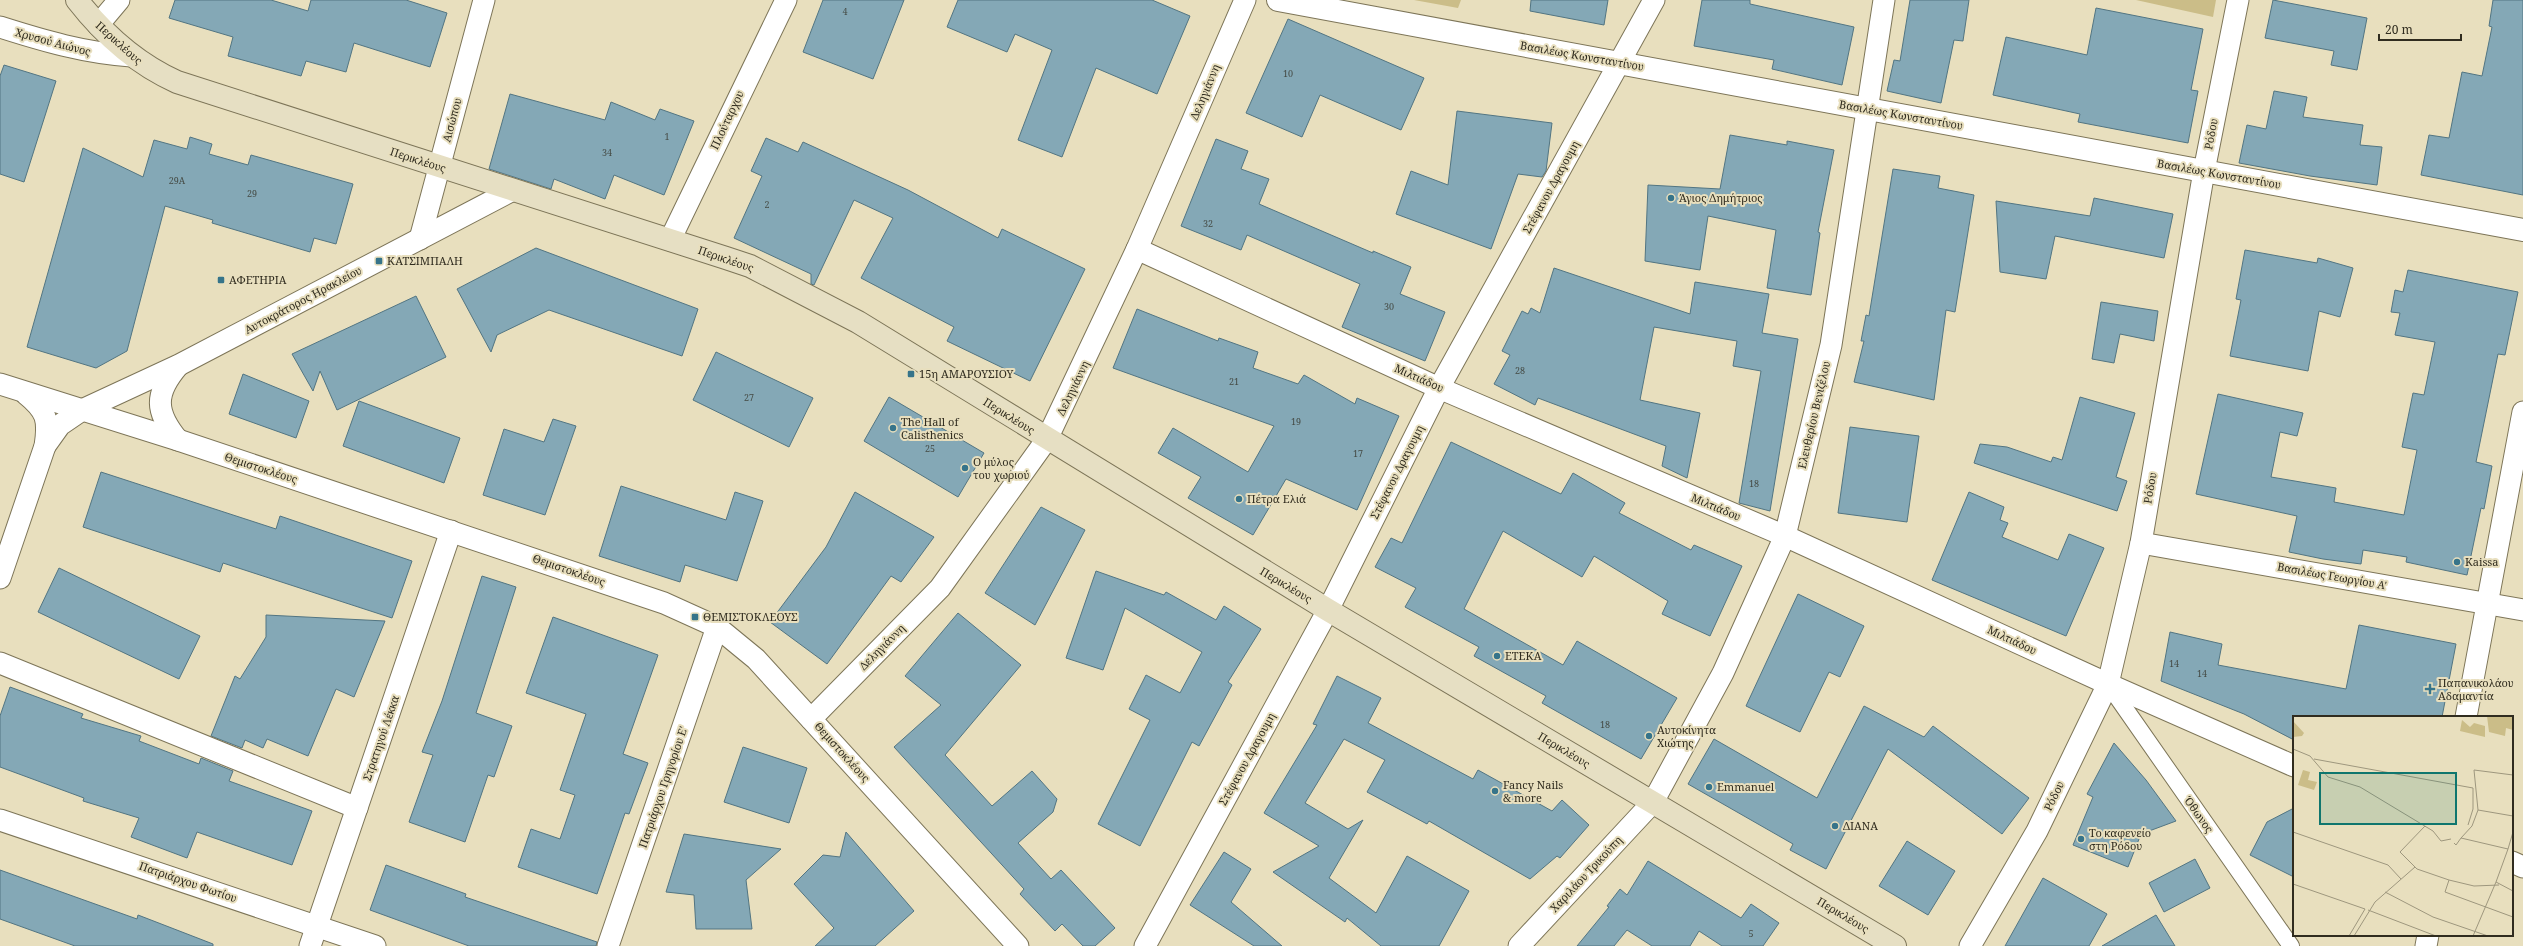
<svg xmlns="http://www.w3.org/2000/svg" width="2523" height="946" font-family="'Noto Serif',serif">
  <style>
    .green { fill: #cbbd88 }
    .building { fill: #84a8b6; stroke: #527582 }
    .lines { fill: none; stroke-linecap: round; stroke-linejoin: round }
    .pedestrian-casing { stroke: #7d7558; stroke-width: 18 }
    .minor-casing { stroke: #7d7558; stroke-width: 23 }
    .tertiary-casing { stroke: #7d7558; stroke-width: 24 }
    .secondary-casing { stroke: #7d7558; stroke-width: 24 }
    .pedestrian { stroke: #fff; stroke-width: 16 }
    .minor { stroke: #fff; stroke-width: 21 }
    .tertiary { stroke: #fff; stroke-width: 22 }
    .secondary { stroke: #e6dfc3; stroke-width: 22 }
    .poi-dot { fill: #36748a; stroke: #e8dfbe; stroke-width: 1.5 }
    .labels { text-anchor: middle; stroke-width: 4; stroke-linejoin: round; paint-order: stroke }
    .number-label { font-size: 9px; fill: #454b45 }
    .street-label { font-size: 11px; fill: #302c1f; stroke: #e8dfbe }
    .poi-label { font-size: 11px; fill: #302c1f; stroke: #e8dfbe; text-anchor: start }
    .inset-road { fill: none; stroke: #9e977e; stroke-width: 1 }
    .view { fill: #0f766e; fill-opacity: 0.15; stroke: #0f766e; stroke-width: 2 }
    .inset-edge { fill: none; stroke: #302c1f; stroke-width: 2 }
  </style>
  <rect width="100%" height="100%" fill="#e8dfbe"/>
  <g class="green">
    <path d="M1414,0H1461L1458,8Z"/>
    <path d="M2136,0H2216L2213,17Z"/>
  </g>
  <g class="building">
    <path d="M175,0H271L308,11L311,0H406L447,13L430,67L354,43L346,72L306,61L301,76L228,56L233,37L169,18Z"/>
    <path d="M823,0H904L873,79L803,52Z"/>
    <path d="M958,0H1152L1190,16L1157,94L1096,68L1062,157L1018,140L1052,50L1015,34L1007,52L947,27Z"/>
    <path d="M1531,0H1608L1604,25L1530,11Z"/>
    <path d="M1702,0H1750V4L1854,27L1842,85L1772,69L1774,60L1694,46Z"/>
    <path d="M1910,0H1969L1963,41L1954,40L1941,103L1887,91L1894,60L1900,61Z"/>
    <path d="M2273,0L2367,18L2357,70L2331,65L2334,51L2265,38Z"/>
    <path d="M2493,0H2523V195L2421,175L2429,135L2449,138L2462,72L2482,76L2492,27L2489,26Z"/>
    <path d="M2096,8L2203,29L2191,90L2198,91L2188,143L2078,122L2080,114L1993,95L2006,37L2087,55Z"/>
    <path d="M1288,19L1424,78L1401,130L1320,95L1302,137L1246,113Z"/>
    <path d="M4,65L56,81L24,182L0,174V76Z"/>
    <path d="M2274,91L2307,97L2303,117L2363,125L2360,145L2382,147L2377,185L2310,176L2239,163L2247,125L2266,129Z"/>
    <path d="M510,94L605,120L611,102L655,120L660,109L694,121L664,195L614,175L605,199L554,179L551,189L489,169Z"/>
    <path d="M1457,111L1552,123L1546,171L1542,177L1518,174L1491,249L1396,214L1411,171L1448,185Z"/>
    <path d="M1730,135L1787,145V141L1834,150L1818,232L1820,233L1811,295L1767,288L1776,230L1708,216L1700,270L1645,261L1648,185L1720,189Z"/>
    <path d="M190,137L212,144L209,154L248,165L251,155L353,184L336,244L314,238L310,252L212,223L213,220L165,206L127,351L96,368L27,347L83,148L143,177L154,140L187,149Z"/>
    <path d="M766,138L798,152L803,142L908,190L998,238L1002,229L1085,269L1030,381L947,341L954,327L861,278L893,218L854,200L814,285L811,284V274L734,238L762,176L751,171Z"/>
    <path d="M1216,139L1248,151L1241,169L1269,179L1259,204L1373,253V251L1411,267L1400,294L1445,312L1425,361L1342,327L1360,284L1247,235L1241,250L1181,226Z"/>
    <path d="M1893,169L1940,176L1938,188L1974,195L1955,312L1946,310L1934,400L1854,382L1864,341H1861L1866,315L1869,316Z"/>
    <path d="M2094,198L2173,214L2164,258L2055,236L2046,279L2000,272L1996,201L2090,216Z"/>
    <path d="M536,248L698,309L682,356L549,310L497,335L491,352L457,289Z"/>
    <path d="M2245,250L2317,263L2318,258L2353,268L2340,317L2319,311L2308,371L2230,356L2241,300L2236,299Z"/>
    <path d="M1554,268L1690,314L1695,282L1769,294L1762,333L1798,339L1770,511L1739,503L1761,371L1733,366L1737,341L1654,327L1640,400L1700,413L1687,478L1662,466L1666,446L1538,398L1535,405L1494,384L1510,355L1502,351L1522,311L1528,314L1531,308L1540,313Z"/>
    <path d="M2408,270L2518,292L2505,355L2498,354L2476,462L2492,466L2484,509L2481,508L2467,575L2406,562L2407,557L2363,550L2361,564L2323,559L2289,552L2297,516L2196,494L2218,394L2303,413L2297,436L2280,432L2271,477L2336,488L2334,502L2404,515L2417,450L2402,447L2413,393L2424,395L2435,342L2395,335L2400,313L2391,312L2395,290L2403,292Z"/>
    <path d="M416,296L446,357L337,410L320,371L313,391L292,354Z"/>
    <path d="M2101,302L2158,311L2154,341L2120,334L2114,363L2092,359Z"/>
    <path d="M1137,309L1218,341L1219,338L1258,352L1253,368L1298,384L1304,375L1355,404L1357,398L1399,416L1357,510L1286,479L1253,535L1188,498L1201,477L1158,453L1173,428L1248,472L1274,426L1113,368Z"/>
    <path d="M716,352L813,398L789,447L693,400Z"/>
    <path d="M243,374L309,401L296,438L229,414Z"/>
    <path d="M889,397L984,453L958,497L864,441Z"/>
    <path d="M2080,397L2135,413L2116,477L2127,481L2117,511L1974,463L1980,444L2007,447L2051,462L2053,457L2062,460Z"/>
    <path d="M359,401L460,438L444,483L343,446Z"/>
    <path d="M553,419L576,426L545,515L483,495L504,429L544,442Z"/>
    <path d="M1850,427L1919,436L1907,522L1838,513Z"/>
    <path d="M1451,442L1561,494L1573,473L1625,503L1619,513L1691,550L1694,545L1742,566L1710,636L1662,614L1668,601L1594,556L1582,577L1503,531L1464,609L1563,665L1577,641L1677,698L1641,759L1542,703L1546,696L1474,656L1479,647L1405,607L1416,588L1375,567L1391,538L1402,543Z"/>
    <path d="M101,472L276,529L280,516L412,561L392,618L223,563L220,572L83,527Z"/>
    <path d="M621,486L726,520L735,492L763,501L737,581L685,565L680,582L599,556Z"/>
    <path d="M855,492L934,537L901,582L891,576L827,664L770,622L826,547Z"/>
    <path d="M1969,492L2004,507L2000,520L2008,523L2002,537L2058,560L2069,534L2104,548L2066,636L1932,580Z"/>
    <path d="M1041,507L1085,530L1035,625L985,593Z"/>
    <path d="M59,568L200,636L179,679L38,612Z"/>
    <path d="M1096,571L1164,595L1166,592L1216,620L1224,606L1261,629L1228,682L1232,685L1199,746L1192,742L1140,846L1098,824L1150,720L1129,709L1146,675L1180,693L1202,652L1125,608L1103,670L1066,658Z"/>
    <path d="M482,576L516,587L476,713L512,726L494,777L488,775L465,842L409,822L433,755L422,752L442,701Z"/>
    <path d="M1798,594L1864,626L1840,677L1829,672L1800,732L1746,706Z"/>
    <path d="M958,613L1021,665L945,755L992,806L1032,771L1057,799L1053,812L1018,843L1051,879L1061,870L1115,928L1095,946H1083L1062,924L1055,931L1020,894L1024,889L894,747L941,705L905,676Z"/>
    <path d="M266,615L385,621L354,697L336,689L308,756L267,739L263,748L245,740L242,748L211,736L235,676L240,679L266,637Z"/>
    <path d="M553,617L658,655L623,754L648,763L629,814L625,813L597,894L518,867L531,829L560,839L575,795L560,790L586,714L526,693Z"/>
    <path d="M2359,625L2456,644L2442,717H2294V740L2244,714L2161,681L2170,632L2222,644L2218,665L2346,689Z"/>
    <path d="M1337,676L1381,698L1368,723L1473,779L1478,770L1552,811L1562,800L1589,825L1560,858L1557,856L1530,879L1429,821L1427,824L1367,792L1385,760L1344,739L1305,803L1348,829L1363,820L1329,878L1376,913L1407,856L1469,891L1439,946H1381L1347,918L1345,922L1273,872L1319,846L1264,813L1317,725L1313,724Z"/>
    <path d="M10,687L83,714L81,718L141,736L139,741L199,764L201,758L233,771L229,781L312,811L292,865L197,832L187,858L131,837L139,818L83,801L84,798L0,767V716Z"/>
    <path d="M1864,706L1924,737L1933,726L2029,798L2002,834L1888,749L1826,869L1790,850L1793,844L1688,784L1714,739L1817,798Z"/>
    <path d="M2114,743L2146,780L2176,821L2141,834L2128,867L2073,845L2093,797L2087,794Z"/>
    <path d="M743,747L807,768L789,823L724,802Z"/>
    <path d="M2294,808V877L2250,855L2267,822Z"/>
    <path d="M846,832L914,911L875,946H815L834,928L794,884L823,855L840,857Z"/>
    <path d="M684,834L781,849L746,880L752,929H696L694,895L666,892Z"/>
    <path d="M1907,841L1955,871L1928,915L1879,886Z"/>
    <path d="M1224,852L1251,869L1231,902L1282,946H1254L1190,905Z"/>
    <path d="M2195,859L2210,888L2164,912L2149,883Z"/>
    <path d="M1648,861L1741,918L1751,904L1779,923L1763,946H1722L1699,931L1690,946H1652L1627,930L1614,946H1577L1609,907L1607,906L1620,889L1627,895Z"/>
    <path d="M386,865L466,894L465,897L597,942L596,946H469L370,910Z"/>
    <path d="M0,870L137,919L138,915L213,944V946H75L0,919Z"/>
    <path d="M2043,878L2107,914L2089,946H2005Z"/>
    <path d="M2156,915L2175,946H2102Z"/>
  </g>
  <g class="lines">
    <defs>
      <path id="pedestrian" d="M2108,684L2291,946"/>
      <g id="minor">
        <path d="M98,25L119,0"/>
        <path d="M0,27C44,41 85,53 131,56"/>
        <path d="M420,239L484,0"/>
        <path d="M670,240L786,0"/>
        <path d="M1137,249L1439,388L1785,536L2108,684L2294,766"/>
        <path d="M178,366C154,394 155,412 178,440"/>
        <path d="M0,384L178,440L664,603L717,627L756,659L1018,946"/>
        <path d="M45,446L60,425L82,410L179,365L513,190"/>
        <path d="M2141,543L2523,610"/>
        <path d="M0,578L45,446C49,420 47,411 26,394"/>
        <path d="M0,663L357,808"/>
        <path d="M2466,717L2523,412"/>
        <path d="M811,719L940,588L1047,439L1137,249L1245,0"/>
        <path d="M0,820L375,946"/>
        <path d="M2512,862L2523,867"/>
        <path d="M310,946L451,531"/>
        <path d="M608,946L717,627"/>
        <path d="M1145,946L1328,610L1439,388L1654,0"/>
        <path d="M1519,946L1653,802L1723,673L1785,536L1831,345L1884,0"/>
        <path d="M1970,946L2037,831L2108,684L2141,543L2204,171L2238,0"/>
        <path d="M2426,946L2428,935"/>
      </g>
      <path id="tertiary" d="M1278,0L2523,230"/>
      <path id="secondary" d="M77,0C105,36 137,64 177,82L726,258L750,266L858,322L1328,610L1895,946"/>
    </defs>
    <use href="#pedestrian" class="pedestrian-casing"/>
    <use href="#minor" class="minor-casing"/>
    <use href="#tertiary" class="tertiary-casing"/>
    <use href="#secondary" class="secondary-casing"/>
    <use href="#pedestrian" class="pedestrian"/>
    <use href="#minor" class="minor"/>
    <use href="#tertiary" class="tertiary"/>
    <use href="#secondary" class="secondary"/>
  </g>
  <g class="poi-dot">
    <circle cx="1671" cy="198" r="4"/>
    <rect x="375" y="257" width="8" height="8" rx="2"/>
    <rect x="217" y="276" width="8" height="8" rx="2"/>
    <rect x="907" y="370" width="8" height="8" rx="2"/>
    <circle cx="893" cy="428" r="4"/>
    <circle cx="965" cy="468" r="4"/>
    <circle cx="1239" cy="499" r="4"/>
    <circle cx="2457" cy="562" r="4"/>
    <rect x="691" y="613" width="8" height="8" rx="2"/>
    <circle cx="1497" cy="656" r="4"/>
    <path d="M2428 683h4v4h4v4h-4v4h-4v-4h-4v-4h4z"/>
    <circle cx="1649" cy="736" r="4"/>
    <circle cx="1709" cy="787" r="4"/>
    <circle cx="1495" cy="791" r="4"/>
    <circle cx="1835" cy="826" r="4"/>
    <circle cx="2081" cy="839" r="4"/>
  </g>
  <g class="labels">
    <g class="number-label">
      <text x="845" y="15">4</text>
      <text x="1288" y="77">10</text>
      <text x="667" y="140">1</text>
      <text x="607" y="156">34</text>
      <text x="177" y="184">29Α</text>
      <text x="252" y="197">29</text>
      <text x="767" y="208">2</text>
      <text x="1208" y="227">32</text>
      <text x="1389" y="310">30</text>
      <text x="1520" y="374">28</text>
      <text x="1234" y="385">21</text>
      <text x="749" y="401">27</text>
      <text x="1296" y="425">19</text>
      <text x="930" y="452">25</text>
      <text x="1358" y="457">17</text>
      <text x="1754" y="487">18</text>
      <text x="2174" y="667">14</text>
      <text x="2202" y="677">14</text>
      <text x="1605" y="728">18</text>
      <text x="1751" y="937">5</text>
    </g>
    <g class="street-label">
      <text transform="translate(53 42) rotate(15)" y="4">Χρυσού Αιώνος</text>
      <text transform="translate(119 43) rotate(42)" y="4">Περικλέους</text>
      <text transform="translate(1582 56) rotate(10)" y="4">Βασιλέως Κωνσταντίνου</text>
      <text transform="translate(1205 92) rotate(-67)" y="4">Δεληγιάννη</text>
      <text transform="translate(1901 115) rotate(10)" y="4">Βασιλέως Κωνσταντίνου</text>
      <text transform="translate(452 120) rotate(-75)" y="4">Αισώπου</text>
      <text transform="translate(727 120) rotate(-65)" y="4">Πλούταρχου</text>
      <text transform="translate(2211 134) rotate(-79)" y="4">Ρόδου</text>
      <text transform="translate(418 160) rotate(18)" y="4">Περικλέους</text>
      <text transform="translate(2219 174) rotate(10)" y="4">Βασιλέως Κωνσταντίνου</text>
      <text transform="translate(1551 187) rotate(-61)" y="4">Στέφανου Δραγουμη</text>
      <text transform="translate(726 259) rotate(19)" y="4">Περικλέους</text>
      <text transform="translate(303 300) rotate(-28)" y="4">Αυτοκράτορος Ηρακλείου</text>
      <text transform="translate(1419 378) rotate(24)" y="4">Μιλτιάδου</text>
      <text transform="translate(1073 388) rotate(-64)" y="4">Δεληγιάννη</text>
      <text transform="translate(1814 415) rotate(-77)" y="4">Ελευθερίου Βενιζέλου</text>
      <text transform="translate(1009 416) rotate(32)" y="4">Περικλέους</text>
      <text transform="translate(261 468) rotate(18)" y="4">Θεμιστοκλέους</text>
      <text transform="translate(1397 472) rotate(-63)" y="4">Στέφανου Δραγουμη</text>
      <text transform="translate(2150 488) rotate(-80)" y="4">Ρόδου</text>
      <text transform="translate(1716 507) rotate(23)" y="4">Μιλτιάδου</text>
      <text transform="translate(569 570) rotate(19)" y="4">Θεμιστοκλέους</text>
      <text transform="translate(2332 576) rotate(10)" y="4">Βασιλέως Γεωργίου Α'</text>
      <text transform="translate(1286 585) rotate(31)" y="4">Περικλέους</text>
      <text transform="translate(2012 640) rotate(25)" y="4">Μιλτιάδου</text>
      <text transform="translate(882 647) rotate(-45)" y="4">Δεληγιάννη</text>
      <text transform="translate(381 738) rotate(-71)" y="4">Στρατηγού Λέκκα</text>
      <text transform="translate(1564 750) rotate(31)" y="4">Περικλέους</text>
      <text transform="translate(842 752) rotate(48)" y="4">Θεμιστοκλέους</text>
      <text transform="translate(1247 759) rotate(-61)" y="4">Στέφανου Δραγουμη</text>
      <text transform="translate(663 787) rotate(-71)" y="4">Πατριάρχου Γρηγορίου Ε'</text>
      <text transform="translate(2054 796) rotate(-64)" y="4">Ρόδου</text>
      <text transform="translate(2199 815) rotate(55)" y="4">Όθωνος</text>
      <text transform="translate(1586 874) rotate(-47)" y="4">Χαριλάου Τρικούπη</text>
      <text transform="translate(188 882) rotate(19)" y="4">Πατριάρχου Φωτίου</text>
      <text transform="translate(1843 915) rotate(31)" y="4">Περικλέους</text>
    </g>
    <g class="poi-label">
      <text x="1679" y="202">Άγιος Δημήτριος</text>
      <text x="387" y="265">ΚΑΤΣΙΜΠΑΛΗ</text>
      <text x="229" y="284">ΑΦΕΤΗΡΙΑ</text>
      <text x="919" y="378">15η ΑΜΑΡΟΥΣΙΟΥ</text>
      <text x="901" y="426">The Hall of<tspan x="901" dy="13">Calisthenics</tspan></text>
      <text x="973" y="466">Ο μύλος<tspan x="973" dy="13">του χωριού</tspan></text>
      <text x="1247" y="503">Πέτρα Ελιά</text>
      <text x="2465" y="566">Kaissa</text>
      <text x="703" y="621">ΘΕΜΙΣΤΟΚΛΕΟΥΣ</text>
      <text x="1505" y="660">ΕΤΕΚΑ</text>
      <text x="2438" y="687">Παπανικολάου<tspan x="2438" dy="13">Αδαμαντία</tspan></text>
      <text x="1657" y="734">Αυτοκίνητα<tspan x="1657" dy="13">Χιώτης</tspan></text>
      <text x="1503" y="789">Fancy Nails<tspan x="1503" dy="13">&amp; more</tspan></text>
      <text x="1717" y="791">Emmanuel</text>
      <text x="1843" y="830">ΔΙΑΝΑ</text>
      <text x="2089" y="837">Το καφενείο<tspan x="2089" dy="13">στη Ρόδου</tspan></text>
    </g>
  </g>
  <g transform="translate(2293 716)">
    <rect width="220" height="220" fill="#e8dfbe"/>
    <path d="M194,0H220V14L213,12L212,20L196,16ZM169,4L177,11L181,7L192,10V21L167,15ZM0,5L11,17L9,20L0,21ZM10,54L17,56L15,64L24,66L21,74L5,69Z" fill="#cbbd88"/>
    <path class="inset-road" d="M0,33L17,40L35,61L67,71L140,115L148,125L158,123M21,43L180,72V93L175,109M185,94L220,100M132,110L107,136L124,153L156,164L152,176L220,201M0,116L95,149L108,163M168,122L179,110L185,94L181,54L220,59M161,127L163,129L168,122L215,133L203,166L220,175M215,133L220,116M156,164L181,170L206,169M0,168L72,193L56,220M92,176L140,201L195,220M75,194L143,220M61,220L82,186L122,151M180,220L203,166"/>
    <path class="view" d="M27,57H163V108H27Z"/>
    <rect width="220" height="220" class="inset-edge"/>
  </g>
  <path d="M2379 34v6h82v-6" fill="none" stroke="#302c1f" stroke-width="2"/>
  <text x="2385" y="34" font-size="12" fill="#302c1f" stroke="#e8dfbe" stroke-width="3" paint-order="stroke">20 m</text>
</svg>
